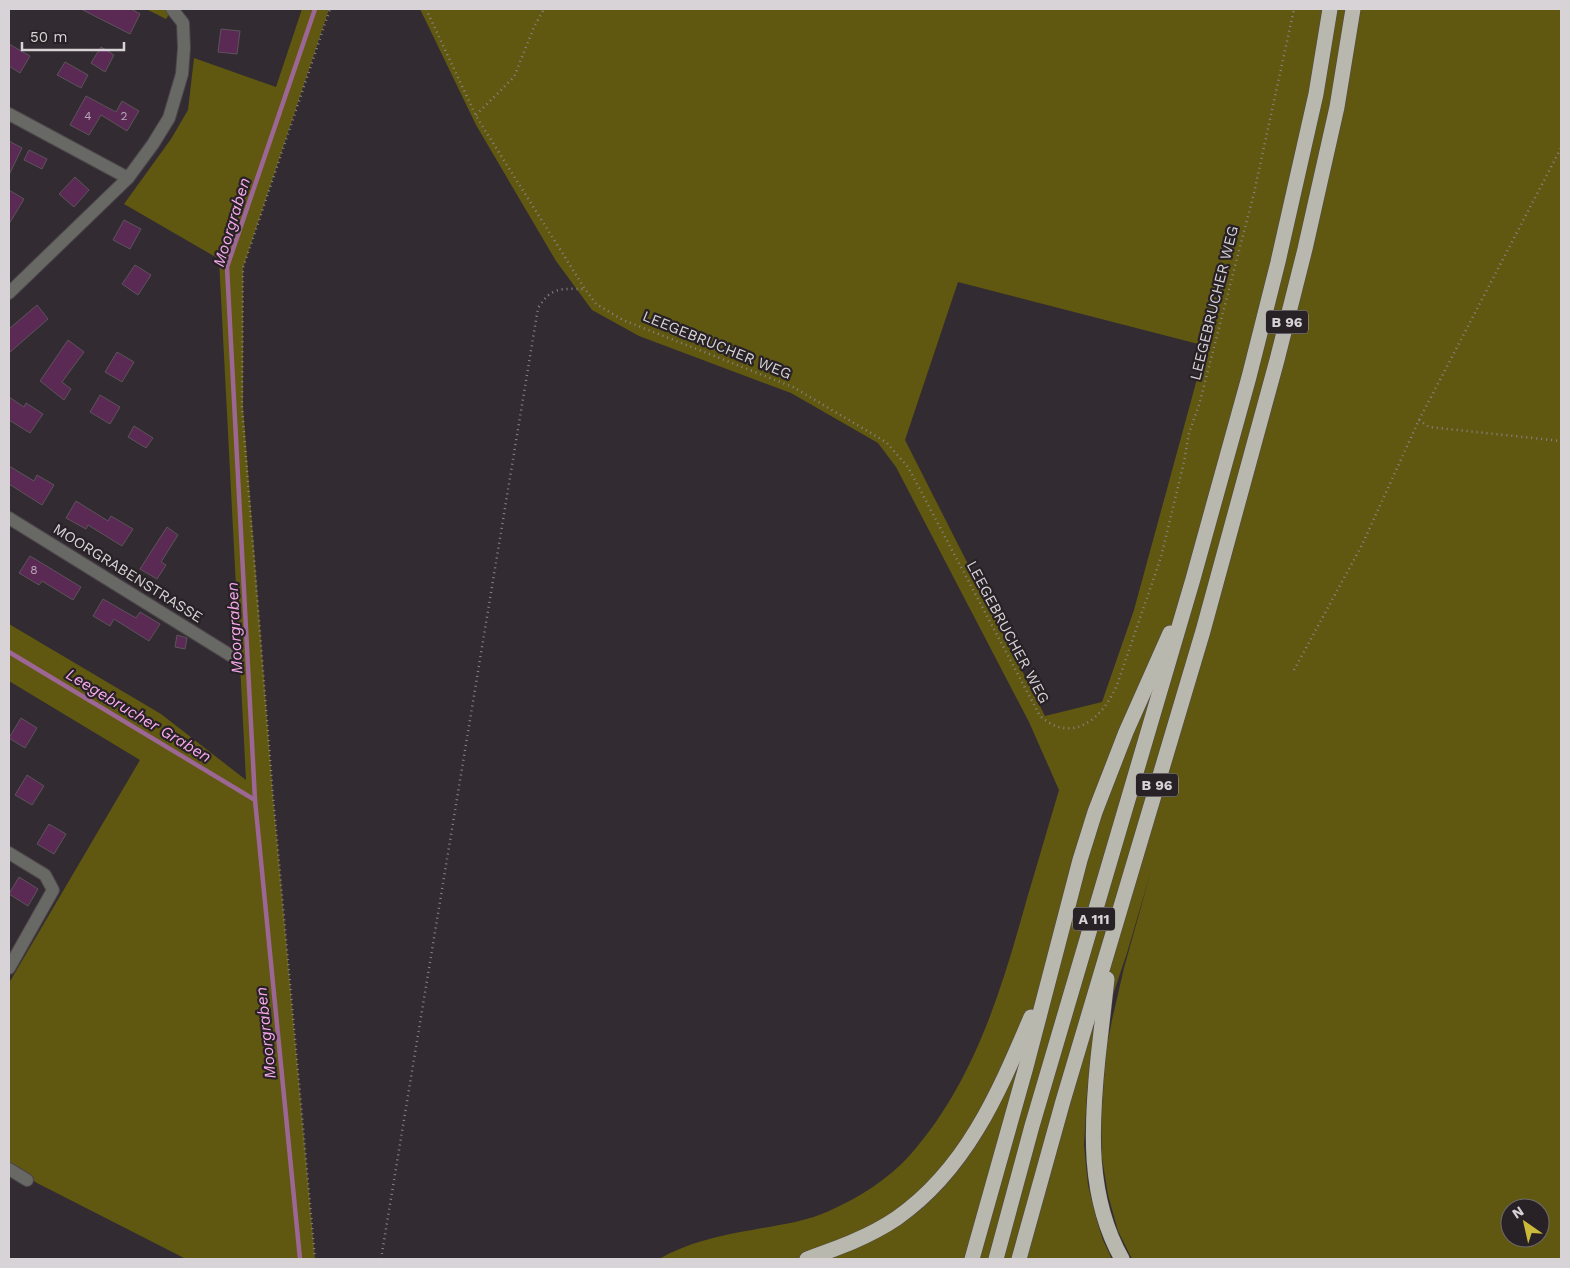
<svg xmlns="http://www.w3.org/2000/svg" width="1570" height="1268" font-family="'Work Sans',sans-serif">
  <style>
    .green { fill: #605811; fill-rule: evenodd }
    .lines { fill: none; stroke-linecap: round; stroke-linejoin: round }
    .stream { stroke: #9d6795; stroke-width: 4.5 }
    .building { fill: #5a2954; stroke: #5c545a }
    .minor-casing { stroke: #4c464b; stroke-width: 14 }
    .highway-casing { stroke: #4c464b; stroke-width: 16 }
    .path { stroke: #898488; stroke-width: 2.5; stroke-dasharray: 1 4; stroke-linecap: butt }
    .minor { stroke: #686864; stroke-width: 12 }
    .highway { stroke: #b9b8ae; stroke-width: 15 }
    .labels { text-anchor: middle; stroke-width: 4.5; stroke-linejoin: round; paint-order: stroke }
    .number-label { font-size: 12px; fill: #b8a8b6 }
    .shield { fill: #282227; stroke: #a29ea2; stroke-width: 1 }
    .shield-label { font-size: 14px; font-weight: bold; fill: #d7d3d6 }
    .street-label { font-size: 15px; fill: #d7d3d6; stroke: #282227 }
    .water-label { font-size: 16px; font-style: italic; fill: #f8a9eb; stroke: #282227 }
  </style>
  <rect width="100%" height="100%" fill="#322b31"/>
  <g class="green">
    <path d="M146,9H173L166,19Z"/>
    <path d="M302,9H329L243,268V407L273,796L315,1259H186L37,1183L9,1165V983L140,760L9,681V624L161,714L246,780L219,259L124,204L171,139L188,110L194,58L276,87Z"/>
    <path d="M420,9H1561V1259H1132L1118,1231L1108,1195L1102,1158L1101,1120L1106,1050L1112,1020L1124,968L1151,871L1127,953L1091,1060L1087,1093L1084,1145L1088,1185L1097,1221L1103,1240L1112,1259H659C687,1243 720,1235 752,1230C778,1225 805,1222 829,1211C858,1198 889,1179 910,1155C973,1084 1001,992 1026,902C1037,865 1048,827 1059,790L1029,722L896,467L878,443L791,393L639,336L592,310L556,261L476,125ZM958,282L1206,346L1134,610L1102,702L1045,716L905,440ZM1510,1208H1540V1238H1510Z"/>
  </g>
  <g class="lines">
    <g class="stream">
      <path d="M9,652L255,800"/>
      <path d="M300,1259L255,800L227,267L315,9"/>
    </g>
  </g>
  <g class="building">
    <path d="M81,9H131L140,14L130,34Z"/>
    <path d="M221,29L240,31L237,54L218,52Z"/>
    <path d="M9,44L30,56L20,73L9,66Z"/>
    <path d="M101,47L114,55L105,72L91,63Z"/>
    <path d="M65,62L88,75L81,88L57,75Z"/>
    <path d="M86,96L116,112L122,101L139,111L127,131L101,115L89,135L70,125Z"/>
    <path d="M9,141L22,148L9,175Z"/>
    <path d="M29,150L47,159L42,169L24,160Z"/>
    <path d="M75,177L89,190L74,207L59,194Z"/>
    <path d="M9,190L24,199L9,224Z"/>
    <path d="M124,220L141,229L130,249L113,240Z"/>
    <path d="M135,265L151,275L138,295L122,284Z"/>
    <path d="M37,305L48,319L9,353V329Z"/>
    <path d="M68,340L84,352L62,382L71,389L64,400L40,381Z"/>
    <path d="M117,352L134,362L122,382L105,372Z"/>
    <path d="M100,395L120,407L110,424L90,412Z"/>
    <path d="M9,397L24,407L26,403L43,414L30,433L9,420Z"/>
    <path d="M134,426L153,438L146,448L128,437Z"/>
    <path d="M9,466L34,481L37,475L54,485L42,505L9,484Z"/>
    <path d="M76,501L108,521L111,516L133,529L122,546L88,525L86,529L66,518Z"/>
    <path d="M167,527L178,535L161,562L166,565L157,579L140,569Z"/>
    <path d="M30,556L81,587L73,600L42,581L39,585L19,573Z"/>
    <path d="M103,599L136,618L140,612L160,624L149,641L114,619L110,626L93,616Z"/>
    <path d="M177,635L187,638L185,649L175,647Z"/>
    <path d="M21,718L37,728L25,748L9,738Z"/>
    <path d="M27,775L44,786L32,805L15,795Z"/>
    <path d="M49,824L66,834L54,854L37,844Z"/>
    <path d="M19,877L38,889L28,906L9,894Z"/>
  </g>
  <g class="lines">
    <defs>
      <g id="minor">
        <path d="M9,114L128,178"/>
        <path d="M9,293L128,178L153,144L169,118L182,74L184,48L183,23L172,9"/>
        <path d="M9,518L230,655"/>
        <path d="M9,853L45,875L53,890L9,968"/>
        <path d="M9,1169L27,1180"/>
      </g>
      <g id="highway">
        <path d="M1107,979C1104,1005 1101,1032 1098,1058C1091,1127 1087,1197 1122,1259"/>
        <path d="M807,1259C838,1248 869,1237 897,1218C967,1169 999,1092 1031,1017"/>
        <path d="M972,1259L1026,1067L1080,860L1095,812L1126,732L1170,633"/>
        <path d="M996,1259L1032,1126L1193,579L1249,377L1278,262L1316,94L1330,9"/>
        <path d="M1019,1259L1063,1101L1203,631L1277,360L1305,249L1337,107L1353,9"/>
      </g>
    </defs>
    <use href="#minor" class="minor-casing"/>
    <use href="#highway" class="highway-casing"/>
    <g class="path">
      <path d="M426,9L476,116L585,289L596,304L623,320L793,387L886,442L908,467L1040,716C1073,745 1103,718 1117,685L1161,557L1184,462L1189,433L1199,405L1254,193L1294,9"/>
      <path d="M476,115L514,77L534,27L544,9"/>
      <path d="M1419,420L1429,427L1561,441"/>
      <path d="M1294,670L1362,545L1419,420L1561,148"/>
      <path d="M315,1259L273,796L242,408L243,268L330,9"/>
      <path d="M381,1259L538,308C552,286 561,289 584,289"/>
    </g>
    <use href="#minor" class="minor"/>
    <use href="#highway" class="highway"/>
  </g>
  <g class="labels">
    <g class="number-label">
      <text x="88" y="120">4</text>
      <text x="124" y="120">2</text>
      <text x="34" y="574">8</text>
    </g>
    <g class="shield">
      <rect x="1266" y="310.5" width="42" height="23" rx="4"/>
      <rect x="1136" y="773.5" width="42" height="23" rx="4"/>
      <rect x="1073" y="907.5" width="42" height="23" rx="4"/>
    </g>
    <g class="shield-label">
      <text x="1287" y="327">B 96</text>
      <text x="1157" y="790">B 96</text>
      <text x="1094" y="924">A 111</text>
    </g>
    <g class="street-label">
      <text transform="translate(1214 303) rotate(-76)" y="5">LEEGEBRUCHER WEG</text>
      <text transform="translate(717 345) rotate(22)" y="5">LEEGEBRUCHER WEG</text>
      <text transform="translate(128 573) rotate(32)" y="5">MOORGRABENSTRASSE</text>
      <text transform="translate(1008 632) rotate(62)" y="5">LEEGEBRUCHER WEG</text>
    </g>
    <g class="water-label">
      <text transform="translate(231 222) rotate(-73)" y="6">Moorgraben</text>
      <text transform="translate(234 628) rotate(-93)" y="6">Moorgraben</text>
      <text transform="translate(139 715) rotate(31)" y="6">Leegebrucher Graben</text>
      <text transform="translate(265 1033) rotate(-96)" y="6">Moorgraben</text>
    </g>
  </g>
  <rect width="1570" height="1268" fill="none" stroke="#d7d3d6" stroke-width="20"/>
  <g transform="translate(1525 1223) rotate(326)"><circle r="24" fill="#282227" stroke="#6e696d"/>
  <path d="M0-4L9 19L0 12L-9 19Z" fill="#caba3a"/>
  <text y="-8" font-size="14" font-weight="bold" text-anchor="middle" fill="#d7d3d6">N</text>
  </g>
  <path d="M22 42v8h102v-8" fill="none" stroke="#d7d3d6" stroke-width="2.5"/>
  <text x="30" y="42" font-size="15" fill="#d7d3d6" stroke="#282227" stroke-width="4" paint-order="stroke">50 m</text>
</svg>
